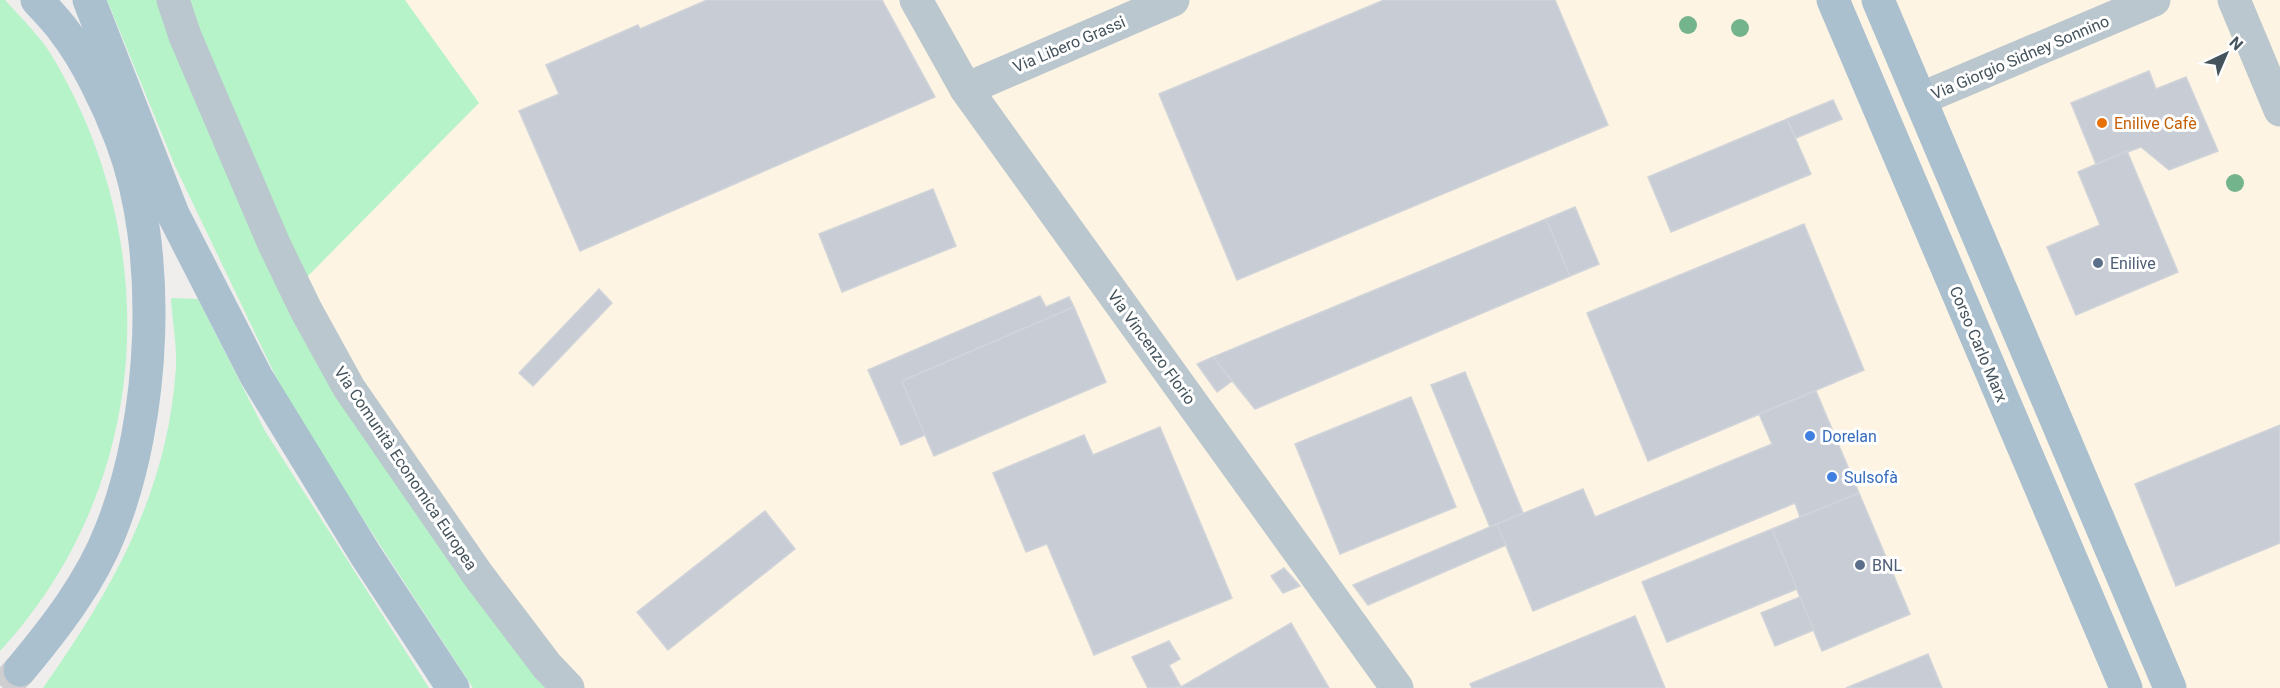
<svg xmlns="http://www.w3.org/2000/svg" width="2280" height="688" font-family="Roboto,sans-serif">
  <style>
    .commercial { fill: #fef4e3 }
    .green { fill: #b6f3c8 }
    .building { fill: #c8ccd4; stroke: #d0d4da; stroke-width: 1.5 }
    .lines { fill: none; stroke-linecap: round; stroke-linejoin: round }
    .major-tunnel { stroke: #ceced0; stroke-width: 33; stroke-dasharray: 33 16; stroke-linecap: butt }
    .minor { stroke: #bac7ce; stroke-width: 33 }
    .major { stroke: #aac0cf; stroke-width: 33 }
    .tree { fill: #73b48d }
    .food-dot { fill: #e8710a; stroke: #fff; stroke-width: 2 }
    .service-dot { fill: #5c6f8a; stroke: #fff; stroke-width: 2 }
    .shop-dot { fill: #3f7fe0; stroke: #fff; stroke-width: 2 }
    .labels { text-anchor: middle; stroke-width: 6; stroke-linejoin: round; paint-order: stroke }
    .street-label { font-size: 16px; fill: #44535c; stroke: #fff }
    .food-label { font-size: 16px; fill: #c56008; stroke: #fff; text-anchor: start }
    .service-label { font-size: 16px; fill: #4e5e75; stroke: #fff; text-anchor: start }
    .shop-label { font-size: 16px; fill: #366cbe; stroke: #fff; text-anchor: start }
  </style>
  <rect width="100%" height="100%" fill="#f0eded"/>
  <path class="commercial" d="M159,0H2280V688H556L359,424Z"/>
  <g class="green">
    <path d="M0,0H5C21,18 40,36 52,56C166,246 152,486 0,651Z"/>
    <path d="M107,0H159L263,251L556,688H473L471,685L315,445L278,381L175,166Z"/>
    <path d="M186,0H405L479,103L307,277L279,224Z"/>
    <path d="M171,298L198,299L265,431L429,688H43C113,589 168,491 176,367C177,344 172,320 171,298Z"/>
  </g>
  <g class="building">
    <path d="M707,0H882L935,97L580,251L519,111L559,94L546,65L638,25L640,29Z"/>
    <path d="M1384,0H1555L1608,125L1237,280L1159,94Z"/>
    <path d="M2149,71L2156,89L2186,77L2218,151L2169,170L2141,147L2096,164L2071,103Z"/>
    <path d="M1833,100L1842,119L1796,138L1787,119Z"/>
    <path d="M1787,119L1811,174L1671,232L1648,177Z"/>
    <path d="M2127,151L2178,272L2076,315L2047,247L2100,225L2078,172Z"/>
    <path d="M933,189L956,246L842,292L819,234Z"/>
    <path d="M1575,207L1599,264L1570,276L1546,219Z"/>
    <path d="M1546,219L1570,276L1255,409L1213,357Z"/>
    <path d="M1804,224L1864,370L1648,461L1587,313Z"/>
    <path d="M599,289L612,303L533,386L519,373Z"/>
    <path d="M1040,296L1046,307L1069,297L1074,307L902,381L925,435L901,445L868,370Z"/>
    <path d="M1074,307L1106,382L934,456L902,381Z"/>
    <path d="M1213,357L1232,381L1217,392L1197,364Z"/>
    <path d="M1465,372L1523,513L1490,527L1431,385Z"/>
    <path d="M1816,391L1859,493L1800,517L1795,503L1533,611L1497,524L1583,489L1595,517L1772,444L1759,414Z"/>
    <path d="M1411,397L1456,507L1340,554L1295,444Z"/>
    <path d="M2280,425V543L2176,586L2135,484Z"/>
    <path d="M1160,427L1232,598L1094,655L1047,544L1026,552L993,473L1084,435L1093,455Z"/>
    <path d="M1859,493L1910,614L1822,651L1772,529Z"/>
    <path d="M765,511L795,549L668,650L637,612Z"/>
    <path d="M1497,524L1506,545L1368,605L1353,585Z"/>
    <path d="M1772,529L1797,589L1667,642L1642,582Z"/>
    <path d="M1284,568L1300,586L1283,593L1271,576Z"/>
    <path d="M1800,597L1814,630L1775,646L1761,613Z"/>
    <path d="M1635,616L1665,688H1472L1470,684Z"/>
    <path d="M1291,623L1329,688H1179L1181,687Z"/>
    <path d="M1169,641L1180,659L1169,665L1181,687L1148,688L1132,657Z"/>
    <path d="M1928,654L1942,688H1846Z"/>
  </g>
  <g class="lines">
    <path class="major-tunnel" d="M3,688L20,670"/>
    <g class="minor">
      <path d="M173,0L185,36L274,244L306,310L349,388L478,575L547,666L568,688"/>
      <path d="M916,0L966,89L1397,688"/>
      <path d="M2234,0L2280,110"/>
      <path d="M966,89L1173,0"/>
      <path d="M1920,99L2154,0"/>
    </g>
    <g class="major">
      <path d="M89,0L173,214L256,376L365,554L453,688"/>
      <path d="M1833,0L2126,688"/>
      <path d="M1878,0L2170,688"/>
      <path d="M20,670C55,628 91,582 111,530C155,420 164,251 121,139C108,105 86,59 64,31C56,20 46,10 37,0"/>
    </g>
  </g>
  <g class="tree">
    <circle cx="1688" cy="25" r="9"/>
    <circle cx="1740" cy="28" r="9"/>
    <circle cx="2235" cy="183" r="9"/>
  </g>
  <circle class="food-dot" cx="2102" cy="123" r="6"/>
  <g class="service-dot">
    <circle cx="2098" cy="263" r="6"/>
    <circle cx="1860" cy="565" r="6"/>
  </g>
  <g class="shop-dot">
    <circle cx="1810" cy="436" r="6"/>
    <circle cx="1832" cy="477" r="6"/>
  </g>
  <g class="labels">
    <g class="street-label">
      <text transform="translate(1069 44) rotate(-23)" y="6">Via Libero Grassi</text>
      <text transform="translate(2020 57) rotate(-23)" y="6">Via Giorgio Sidney Sonnino</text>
      <text transform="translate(1979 344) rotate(67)" y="6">Corso Carlo Marx</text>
      <text transform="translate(1152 347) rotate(54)" y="6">Via Vincenzo Florio</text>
      <text transform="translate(406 468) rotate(56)" y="6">Via Comunità Economica Europea</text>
    </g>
    <g class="food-label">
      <text x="2114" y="129">Enilive Cafè</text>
    </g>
    <g class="service-label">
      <text x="2110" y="269">Enilive</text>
      <text x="1872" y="571">BNL</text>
    </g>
    <g class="shop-label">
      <text x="1822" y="442">Dorelan</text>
      <text x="1844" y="483">Sulsofà</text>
    </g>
  </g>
  <g transform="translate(2226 54) rotate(44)" stroke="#ffffff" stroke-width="4.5" paint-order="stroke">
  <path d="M0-4.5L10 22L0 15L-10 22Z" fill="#44535c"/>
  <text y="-9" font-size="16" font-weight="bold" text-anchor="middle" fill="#44535c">N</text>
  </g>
</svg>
